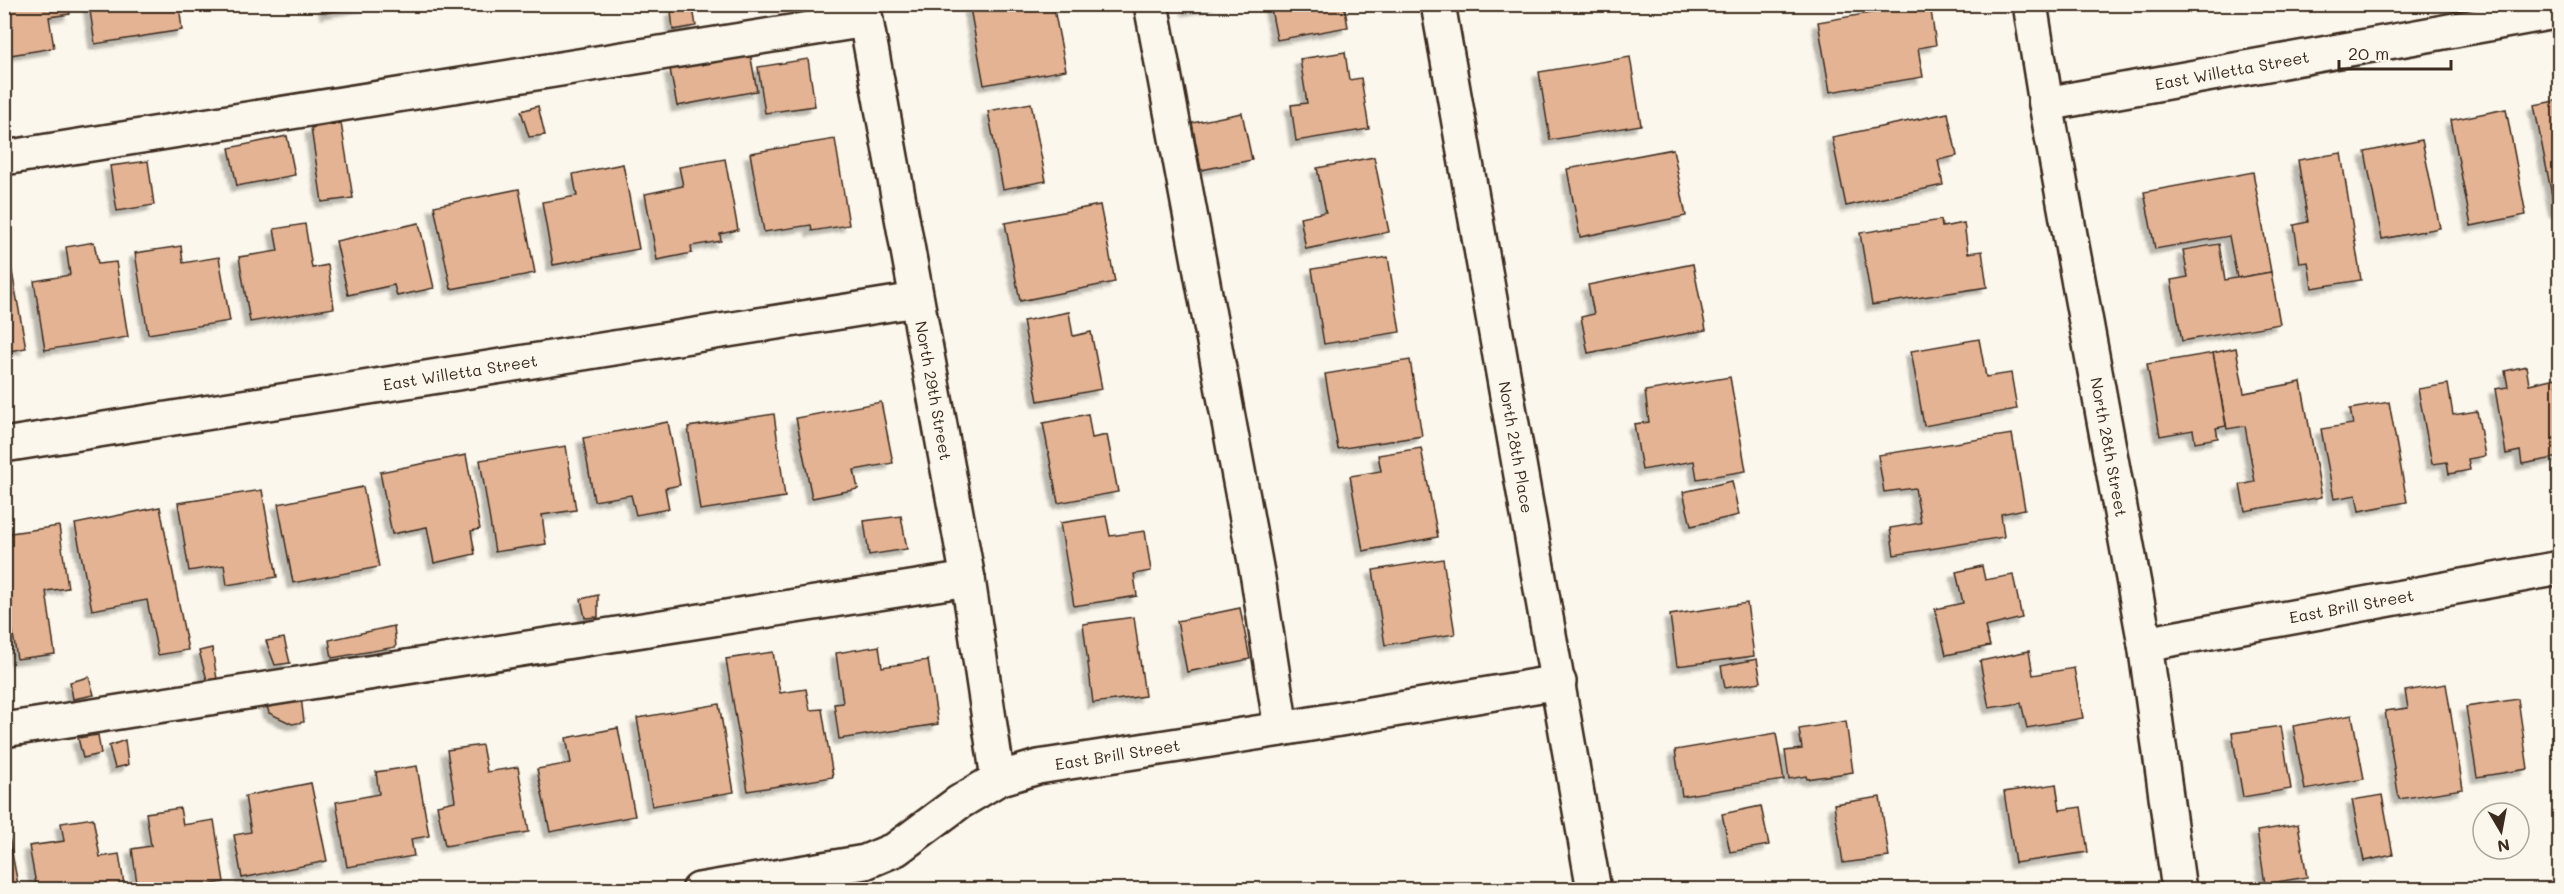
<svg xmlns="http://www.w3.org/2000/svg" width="2564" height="894" font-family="Mali,sans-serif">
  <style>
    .building { fill: #e3b394; stroke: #3b2a1e; stroke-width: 1.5; filter: url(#shadow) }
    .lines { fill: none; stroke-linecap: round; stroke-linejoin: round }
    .minor-casing { stroke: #3b2a1e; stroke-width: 38 }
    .minor { stroke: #fbf7ec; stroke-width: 33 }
    .labels { text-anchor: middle; stroke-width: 4.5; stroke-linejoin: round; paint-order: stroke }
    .street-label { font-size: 16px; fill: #3b2a1e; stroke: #fbf7ec }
  </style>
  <defs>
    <filter id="shadow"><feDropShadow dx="-5.5" dy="5.5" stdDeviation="1.5" flood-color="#0004"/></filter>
  </defs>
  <rect width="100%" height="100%" fill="#fbf7ec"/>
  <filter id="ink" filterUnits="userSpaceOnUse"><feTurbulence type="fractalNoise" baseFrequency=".0167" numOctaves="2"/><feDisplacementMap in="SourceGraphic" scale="12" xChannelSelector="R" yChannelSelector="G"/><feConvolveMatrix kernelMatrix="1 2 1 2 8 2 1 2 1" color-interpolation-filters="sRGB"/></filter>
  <g filter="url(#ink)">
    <g class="building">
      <path d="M4,4H68L70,14L49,17L54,48L4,56Z"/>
      <path d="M89,4H179L182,30L95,44Z"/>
      <path d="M324,4H368V5L326,13Z"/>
      <path d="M987,4H1053L1066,70L984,85L970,8Z"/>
      <path d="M1187,4H1218L1188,10Z"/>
      <path d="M1270,4H1344L1348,27L1277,40Z"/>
      <path d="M1922,4H1930L1936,45L1918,48L1923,77L1830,92L1818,22Z"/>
      <path d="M693,8L696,26L673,30L671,11Z"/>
      <path d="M1345,52L1349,80L1361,78L1369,129L1296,141L1291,105L1307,103L1300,59Z"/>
      <path d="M750,53L757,91L677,106L670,69Z"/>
      <path d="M1630,57L1641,125L1550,140L1539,72Z"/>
      <path d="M808,59L815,106L765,113L758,67Z"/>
      <path d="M2560,100V210L2555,211L2534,105Z"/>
      <path d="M1031,103L1046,181L1003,189L988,111Z"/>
      <path d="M538,106L545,135L529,137L521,111Z"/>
      <path d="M2506,109L2526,215L2471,226L2451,120Z"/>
      <path d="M1242,113L1252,160L1201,170L1192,123Z"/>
      <path d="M1948,113L1957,156L1938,160L1943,185L1846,206L1832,137Z"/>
      <path d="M341,123L353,198L322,202L311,128Z"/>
      <path d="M287,136L295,175L237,186L229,148Z"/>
      <path d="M835,139L849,225L812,231L811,225L764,232L750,153Z"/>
      <path d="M2422,140L2440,228L2382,239L2365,152Z"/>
      <path d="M1673,149L1686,216L1580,237L1567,169Z"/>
      <path d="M2341,153L2361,280L2312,288L2308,262L2300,263L2294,225L2308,222L2298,160Z"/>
      <path d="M1374,157L1389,232L1306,249L1300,217L1326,212L1317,168Z"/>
      <path d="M725,159L738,230L720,234L721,241L691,246L692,253L657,260L645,194L683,186L679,167Z"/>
      <path d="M148,161L154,205L117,211L110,166Z"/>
      <path d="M623,164L639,249L553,265L542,202L577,196L573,174Z"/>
      <path d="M2253,172L2271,272L2237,278L2229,236L2155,249L2144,192Z"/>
      <path d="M519,189L535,273L451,289L434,206Z"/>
      <path d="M1100,205L1115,282L1020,301L1005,223Z"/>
      <path d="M1941,220L1942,227L1964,223L1968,253L1982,251L1987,287L1872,305L1860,233Z"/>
      <path d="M419,223L434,288L397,296L394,285L348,295L336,241Z"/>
      <path d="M305,224L312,268L328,265L334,308L250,322L239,257L278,251L274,229Z"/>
      <path d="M94,242L98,264L116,262L128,337L45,350L34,281L70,275L66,247Z"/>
      <path d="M2219,244L2225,280L2271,272L2280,324L2182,341L2171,280L2188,277L2183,250Z"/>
      <path d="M7,245L26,348L4,352V246Z"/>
      <path d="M181,246L183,263L219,257L230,321L148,334L135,253Z"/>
      <path d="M1388,257L1400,332L1324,344L1312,269Z"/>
      <path d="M1693,264L1706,330L1588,353L1581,317L1594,314L1588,285Z"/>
      <path d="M1069,312L1073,336L1091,332L1102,389L1038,401L1023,321Z"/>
      <path d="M1979,339L1986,377L2011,373L2017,409L1924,426L1911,351Z"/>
      <path d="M2236,348L2244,393L2301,382L2322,497L2245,511L2240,485L2255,482L2245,426L2227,429L2213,353Z"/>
      <path d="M2213,353L2226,426L2216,428L2218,438L2195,442L2193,430L2160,436L2147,364Z"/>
      <path d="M1410,360L1422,436L1338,449L1325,374Z"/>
      <path d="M2526,366L2529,384L2556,378L2560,400V457L2522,464L2520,451L2506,454L2495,389L2508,387L2505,371Z"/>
      <path d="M1730,377L1746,471L1697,479L1694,461L1642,470L1634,424L1649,422L1645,391Z"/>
      <path d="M2448,384L2453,415L2477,411L2485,456L2468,459L2470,470L2449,474L2447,462L2432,464L2418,389Z"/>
      <path d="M881,402L893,463L854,470L858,489L812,498L796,418Z"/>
      <path d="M2389,402L2407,502L2359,511L2356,495L2334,499L2321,429L2353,424L2350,409Z"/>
      <path d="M774,414L785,497L700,510L688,427Z"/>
      <path d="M1088,414L1092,438L1107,435L1118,492L1058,503L1043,423Z"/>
      <path d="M668,422L680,485L665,488L669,509L636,515L631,495L594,501L583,438Z"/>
      <path d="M2012,434L2025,509L2001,514L2004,537L1894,555L1890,528L1921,523L1915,488L1884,492L1878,455Z"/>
      <path d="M566,446L576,510L542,515L546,544L495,552L480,460Z"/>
      <path d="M1421,448L1438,537L1363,551L1350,476L1381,471L1378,455Z"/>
      <path d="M466,455L480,529L471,531L475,554L434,563L427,527L392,534L380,472Z"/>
      <path d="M1732,481L1739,515L1691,526L1683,492Z"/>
      <path d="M363,487L379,567L293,583L278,504Z"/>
      <path d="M262,490L277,577L227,585L224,565L189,571L178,503Z"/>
      <path d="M160,507L188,650L158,655L147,600L92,610L75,524Z"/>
      <path d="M901,516L907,549L869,555L864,521Z"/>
      <path d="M1106,516L1110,536L1145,531L1151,571L1134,574L1137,596L1074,606L1060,523Z"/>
      <path d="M59,526L68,588L46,591L55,654L17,659L11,621L4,622V534Z"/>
      <path d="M1443,559L1455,634L1385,645L1373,570Z"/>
      <path d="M1982,566L1985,580L2013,575L2022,618L1985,627L1990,646L1946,655L1935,609L1963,603L1956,572Z"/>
      <path d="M598,595V617L585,618L581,599Z"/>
      <path d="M1747,603L1754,656L1677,666L1670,615Z"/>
      <path d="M1240,608L1250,659L1187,672L1177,621Z"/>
      <path d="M1134,617L1145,696L1093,703L1083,624Z"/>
      <path d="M394,626L396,647L332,658L329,640Z"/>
      <path d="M284,638L290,663L275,665L266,641Z"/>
      <path d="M879,646L882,667L928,660L938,724L839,739L834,704L843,703L836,653Z"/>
      <path d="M212,648L217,679L207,680L199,651Z"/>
      <path d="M2029,651L2033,675L2074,668L2083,718L2027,728L2021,703L1989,708L1980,661Z"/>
      <path d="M773,652L780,693L806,689L810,710L822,709L833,777L748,791L726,659Z"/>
      <path d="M1757,659L1761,682L1725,688L1721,666Z"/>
      <path d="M89,677L94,695L73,699L70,682Z"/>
      <path d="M2446,684L2463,789L2399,799L2385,711L2408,708L2405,691Z"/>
      <path d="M301,697L304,722L292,724L269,713L266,703Z"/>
      <path d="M2518,699L2528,769L2477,777L2466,707Z"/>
      <path d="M719,704L734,792L652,806L637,718Z"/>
      <path d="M2352,715L2364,779L2305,790L2293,726Z"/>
      <path d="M1846,721L1853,772L1807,779L1806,776L1789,779L1785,751L1802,749L1799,729Z"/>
      <path d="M2281,726L2291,789L2243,797L2232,733Z"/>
      <path d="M618,728L635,816L550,832L537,769L571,763L566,738Z"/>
      <path d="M1776,733L1784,780L1682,796L1675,750Z"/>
      <path d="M98,735L101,754L83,758L78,738Z"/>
      <path d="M125,740L128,765L115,768L109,746Z"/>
      <path d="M482,745L487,772L518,767L529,832L445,846L437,805L455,801L447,750Z"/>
      <path d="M417,766L429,836L411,839L414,856L347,867L336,802L379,794L376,772Z"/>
      <path d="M311,783L327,861L242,878L234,835L251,832L245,796Z"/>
      <path d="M2056,784L2060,810L2081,807L2088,852L2015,863L2004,792Z"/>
      <path d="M2382,795L2393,855L2364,861L2352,800Z"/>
      <path d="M1880,797L1889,857L1843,863L1834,804Z"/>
      <path d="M1761,806L1769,845L1730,852L1722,814Z"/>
      <path d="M180,808L183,825L214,820L224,882L178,890H138L132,849L151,846L146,813Z"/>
      <path d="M93,818L100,857L119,854L125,890H37L29,846L64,841L61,823Z"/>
      <path d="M2298,824L2307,877L2265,884L2257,831Z"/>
      <path d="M9,837L19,890H4V838Z"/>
    </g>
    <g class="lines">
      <defs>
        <g id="minor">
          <path id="s1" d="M863,4L968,579L998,779"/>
          <path d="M1151,4L1258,578L1281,729"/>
          <path id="s2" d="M1438,4L1594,890"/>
          <path id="s3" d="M2030,4L2046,104L2145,644L2179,890"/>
          <path id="s4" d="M2046,104L2560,11"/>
          <path d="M4,158L866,20"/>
          <path id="s5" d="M4,445L916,300"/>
          <path id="s6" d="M2145,644L2560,568"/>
          <path d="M4,730L968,579"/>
          <path id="s7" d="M699,890L865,862L896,849L958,803L998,779L1038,767L1281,729L1559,682"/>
        </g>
      </defs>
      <use href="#minor" class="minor-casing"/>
      <use href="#minor" class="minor"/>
    </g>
  </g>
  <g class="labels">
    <g class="street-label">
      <text dy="6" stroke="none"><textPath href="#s4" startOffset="189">East Willetta Street</textPath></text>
      <text dy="6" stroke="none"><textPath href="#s5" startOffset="462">East Willetta Street</textPath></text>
      <text dy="6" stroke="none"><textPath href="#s1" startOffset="393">North 29th Street</textPath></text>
      <text dy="6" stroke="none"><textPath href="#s3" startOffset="450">North 28th Street</textPath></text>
      <text dy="6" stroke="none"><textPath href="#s2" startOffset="450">North 28th Place</textPath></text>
      <text dy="6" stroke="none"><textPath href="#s6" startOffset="210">East Brill Street</textPath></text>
      <text dy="6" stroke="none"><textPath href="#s7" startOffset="448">East Brill Street</textPath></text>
    </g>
  </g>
  <rect width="2564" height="894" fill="none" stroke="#fbf7ec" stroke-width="24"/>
  <rect x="12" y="12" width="2540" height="870" fill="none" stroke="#3b2a1e" stroke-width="2" filter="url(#ink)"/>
  <g transform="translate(2501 831) rotate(170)"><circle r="28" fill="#fbf7ec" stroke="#aea59a" stroke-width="1.5"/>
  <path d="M0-4.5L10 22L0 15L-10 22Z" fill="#3b2a1e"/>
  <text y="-9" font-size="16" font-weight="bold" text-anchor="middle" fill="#3b2a1e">N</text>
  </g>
  <path d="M2339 60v9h112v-9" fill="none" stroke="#3b2a1e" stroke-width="3"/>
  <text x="2348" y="60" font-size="18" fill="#3b2a1e" stroke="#fbf7ec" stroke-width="4.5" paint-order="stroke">20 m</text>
</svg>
